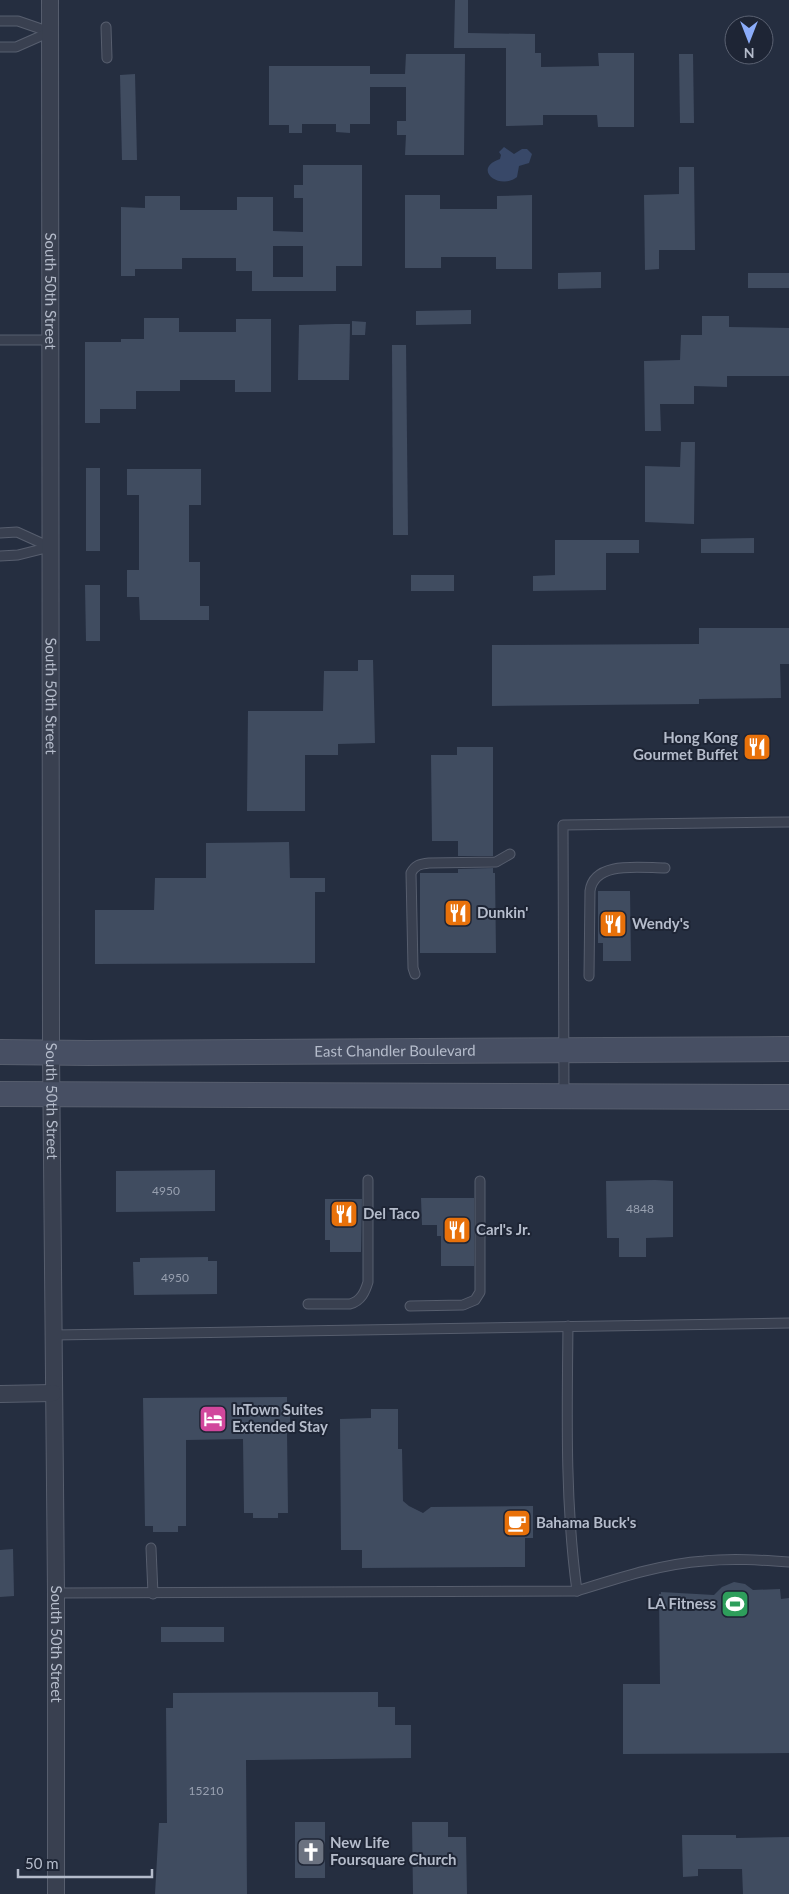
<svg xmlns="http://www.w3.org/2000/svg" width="789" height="1894" font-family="Lato,sans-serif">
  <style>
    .water { fill: #384868 }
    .building { fill: #404c60; fill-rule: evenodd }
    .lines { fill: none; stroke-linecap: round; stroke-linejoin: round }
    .service-casing { stroke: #575e6e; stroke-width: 11 }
    .minor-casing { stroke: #575e6e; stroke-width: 18 }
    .secondary-casing { stroke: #575e6e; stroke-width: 26 }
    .service { stroke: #394050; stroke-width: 9 }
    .minor { stroke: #394050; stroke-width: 16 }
    .secondary { stroke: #474f63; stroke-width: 24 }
    .labels { text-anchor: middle; stroke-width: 4; stroke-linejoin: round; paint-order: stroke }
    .number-label { font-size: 12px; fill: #98a0b0 }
    .street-label { font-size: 15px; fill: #b5bccb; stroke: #1e2535 }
    .poi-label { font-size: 15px; font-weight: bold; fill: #b5bccb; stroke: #1e2535; text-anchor: start }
  </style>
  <rect width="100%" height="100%" fill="#252e40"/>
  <path class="water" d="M504,147L514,154L522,149H527L532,154L529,163L519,166L517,177C500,191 471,169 500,159L501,155L499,152Z"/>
  <g class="building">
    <path d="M455,0H468V33L535,34V53H541V67L599,66L598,53H634V127H598L597,115H543V125L506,126V48H454Z"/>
    <path d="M406,54H465L464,155H405L406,135H397V121H406V87H370V124H350V133L336,132V124H302V133H289V125H269V66H370V74H405Z"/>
    <path d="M679,54H693L694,123H680Z"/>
    <path d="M135,74L137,160H122L120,75Z"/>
    <path d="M303,165H362V266H336V291H252V271H236V258H182V269H135V276H121V207L145,208V196H180V210H237V197H273V231L303,232V198H294V185H303ZM273,246H303V277H273Z"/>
    <path d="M679,167H694L695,250H659V269L645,270L644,195L679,194Z"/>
    <path d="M405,195H440V209H497V196L532,195V269H496V257H441V268H405Z"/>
    <path d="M601,272V288L558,289V273Z"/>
    <rect x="748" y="273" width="41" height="15"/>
    <path d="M471,310V324L416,325V311Z"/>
    <path d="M702,316H729V327L789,328V376H727V387L694,386V404H660L661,431H645L644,361L680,360L681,335H702Z"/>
    <path d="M144,318H179V332H236V319H271V392H235V380H180V391H136V409H100V423H85V342H121V339H144Z"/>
    <path d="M352,321L366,322L365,335H352Z"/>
    <path d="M335,324H350L349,380H298L299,325Z"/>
    <path d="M392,345H406L408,535H393Z"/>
    <path d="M681,442H695L694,524L645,522V466L680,467Z"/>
    <rect x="86" y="468" width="14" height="83"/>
    <path d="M127,469H201V505H189V562H200V606H209V620H140L139,597H127V570H139V495H127Z"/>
    <path d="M754,538V553H701V539Z"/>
    <path d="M555,540H639V553H606V590L533,591V576L555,575Z"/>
    <rect x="411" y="575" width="43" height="16"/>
    <path d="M85,585H100V641H86Z"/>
    <path d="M699,628H789V664H780L781,698L699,699V704L492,706V645L699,644Z"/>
    <path d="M358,660H373L375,743L338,744V755H305V811H247L248,711H323L324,671H358Z"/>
    <path d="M457,747H493V856H458V841H432L431,755H457Z"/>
    <path d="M289,842L290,878H325V892H315V963L95,964V910H154L155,878H206V843Z"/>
    <path d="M493,868V873H495L496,953H420V873H458V869Z"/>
    <path d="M598,891H630L631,961H603V943H598Z"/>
    <path d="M215,1170V1211L116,1212V1171Z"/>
    <path d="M655,1180L673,1181V1237L646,1238V1257H619V1238H607L606,1181Z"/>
    <path d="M421,1198H474V1266H441V1236H437V1225H422Z"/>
    <path d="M325,1199H362L361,1252H330V1240H325Z"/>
    <path d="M208,1257V1261H217V1294L134,1295L133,1262H140V1258Z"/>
    <path d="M287,1397V1404H290V1431H287L288,1513H278V1518H253V1513H244L243,1439L186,1440V1526H178V1532H153V1526H145L143,1398Z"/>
    <path d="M371,1409H398V1449H402L403,1501L409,1506L423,1513L431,1507L533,1506V1538H525V1567L362,1568V1550H341L340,1419L371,1418Z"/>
    <path d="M13,1549L14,1596L0,1597V1550Z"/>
    <path d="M734,1582L745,1584L753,1590L780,1589L781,1599L789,1598V1753L623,1754V1684H660L659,1594H661V1592L714,1595L722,1587Z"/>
    <rect x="161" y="1627" width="63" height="15"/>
    <path d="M378,1692V1707H395V1725H411V1758L246,1760L247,1894H155L159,1823H167L166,1708H173V1693Z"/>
    <rect x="295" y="1822" width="30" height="56"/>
    <path d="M412,1822H448V1837H466L467,1894H413Z"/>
    <path d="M682,1835H736V1838L789,1837V1894H743L742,1869H698V1876L683,1877Z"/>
  </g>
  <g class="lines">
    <defs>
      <g id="service">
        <path d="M0,21H18L50,32"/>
        <path d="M106,27L107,58"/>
        <path d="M0,47H16L50,32"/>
        <path d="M0,340H51"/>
        <path d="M0,533L17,532L50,547L18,555L0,556"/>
        <path d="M415,974L413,968L411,873C415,865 420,864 429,863L496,862L510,854"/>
        <path d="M589,976L590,891C594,860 642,868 665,868"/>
        <path d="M564,1094L563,825L789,822"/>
        <path d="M308,1304H350C361,1301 365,1292 368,1282V1180"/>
        <path d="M410,1306L463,1305L475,1300L480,1292V1181"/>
        <path d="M568,1326C567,1414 565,1503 577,1591"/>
        <path d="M54,1335L789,1323"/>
        <path d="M151,1548L153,1594"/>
        <path d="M56,1593L577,1591C619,1578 661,1564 704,1561C732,1558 761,1560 789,1562"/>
      </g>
      <g id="minor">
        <path id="s1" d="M50,0L51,1052L56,1593V1894"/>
        <path d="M0,1394L53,1393"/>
      </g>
      <g id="secondary">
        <path id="s2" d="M0,1052L88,1053L789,1049"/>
        <path d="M0,1094L789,1097"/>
      </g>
    </defs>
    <use href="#service" class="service-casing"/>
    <use href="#minor" class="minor-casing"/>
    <use href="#secondary" class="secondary-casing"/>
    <use href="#service" class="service"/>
    <use href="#minor" class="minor"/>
    <use href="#secondary" class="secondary"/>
  </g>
  <defs>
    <symbol id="restaurant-square" viewBox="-11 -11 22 22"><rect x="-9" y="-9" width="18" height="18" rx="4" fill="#e8710a" stroke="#1e2535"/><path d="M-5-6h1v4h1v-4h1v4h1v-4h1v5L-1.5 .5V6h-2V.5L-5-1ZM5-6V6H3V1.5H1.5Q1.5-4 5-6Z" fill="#fff"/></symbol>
    <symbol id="hotel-square" viewBox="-11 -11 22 22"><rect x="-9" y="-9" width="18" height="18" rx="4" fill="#d1479c" stroke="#1e2535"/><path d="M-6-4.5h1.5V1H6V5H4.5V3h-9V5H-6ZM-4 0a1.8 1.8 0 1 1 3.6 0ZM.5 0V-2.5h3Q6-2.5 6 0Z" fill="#fff"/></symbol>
    <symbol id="cafe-square" viewBox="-11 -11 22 22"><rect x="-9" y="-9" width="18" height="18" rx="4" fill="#e8710a" stroke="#1e2535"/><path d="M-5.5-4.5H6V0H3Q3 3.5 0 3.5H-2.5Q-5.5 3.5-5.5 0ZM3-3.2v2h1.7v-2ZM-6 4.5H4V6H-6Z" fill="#fff"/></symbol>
    <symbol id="stadium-square" viewBox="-11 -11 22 22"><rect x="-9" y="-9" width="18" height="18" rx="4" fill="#2e9e5b" stroke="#1e2535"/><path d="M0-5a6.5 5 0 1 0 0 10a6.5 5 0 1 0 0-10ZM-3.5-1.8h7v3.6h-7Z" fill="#fff"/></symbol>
    <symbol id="church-square" viewBox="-11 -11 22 22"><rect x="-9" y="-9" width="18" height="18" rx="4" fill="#6b7280" stroke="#1e2535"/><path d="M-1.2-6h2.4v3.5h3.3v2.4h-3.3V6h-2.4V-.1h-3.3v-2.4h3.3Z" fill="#fff"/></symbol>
  </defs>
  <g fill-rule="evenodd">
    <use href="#restaurant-square" x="741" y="731" width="32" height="32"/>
    <use href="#restaurant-square" x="442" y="897" width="32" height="32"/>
    <use href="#restaurant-square" x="597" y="908" width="32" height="32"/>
    <use href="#restaurant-square" x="328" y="1198" width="32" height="32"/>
    <use href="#restaurant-square" x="441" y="1214" width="32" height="32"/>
    <use href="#hotel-square" x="197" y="1403" width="32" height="32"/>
    <use href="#cafe-square" x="501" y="1507" width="32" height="32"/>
    <use href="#stadium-square" x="719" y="1588" width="32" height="32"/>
    <use href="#church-square" x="295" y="1836" width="32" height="32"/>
  </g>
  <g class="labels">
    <g class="number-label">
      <text x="166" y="1195">4950</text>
      <text x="640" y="1213">4848</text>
      <text x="175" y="1282">4950</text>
      <text x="206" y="1795">15210</text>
    </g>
    <g class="street-label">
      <text dy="5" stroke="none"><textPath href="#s1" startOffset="291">South 50th Street</textPath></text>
      <text dy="5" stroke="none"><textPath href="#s1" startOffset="696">South 50th Street</textPath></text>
      <text dy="5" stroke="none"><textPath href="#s2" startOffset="395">East Chandler Boulevard</textPath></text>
      <text dy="5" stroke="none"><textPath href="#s1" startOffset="1101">South 50th Street</textPath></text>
      <text dy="5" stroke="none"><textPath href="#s1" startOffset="1644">South 50th Street</textPath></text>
    </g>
    <g class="poi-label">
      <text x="738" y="743" text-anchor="end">Hong Kong<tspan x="738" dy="17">Gourmet Buffet</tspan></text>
      <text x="477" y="918">Dunkin'</text>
      <text x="632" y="929">Wendy's</text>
      <text x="363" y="1219">Del Taco</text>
      <text x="476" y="1235">Carl's Jr.</text>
      <text x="232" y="1415">InTown Suites<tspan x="232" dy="17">Extended Stay</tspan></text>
      <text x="536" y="1528">Bahama Buck's</text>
      <text x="716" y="1609" text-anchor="end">LA Fitness</text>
      <text x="330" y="1848">New Life<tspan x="330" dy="17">Foursquare Church</tspan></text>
    </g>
  </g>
  <g transform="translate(749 40) rotate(180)"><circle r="24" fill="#1e2535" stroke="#5a6171"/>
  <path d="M0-4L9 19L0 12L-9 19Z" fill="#8bacfa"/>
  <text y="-8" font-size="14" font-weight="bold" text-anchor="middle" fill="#b5bccb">N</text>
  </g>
  <path d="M18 1869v8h134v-8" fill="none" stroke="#b5bccb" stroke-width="2.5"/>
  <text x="25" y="1869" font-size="15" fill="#b5bccb" stroke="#1e2535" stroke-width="4" paint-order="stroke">50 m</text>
</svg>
